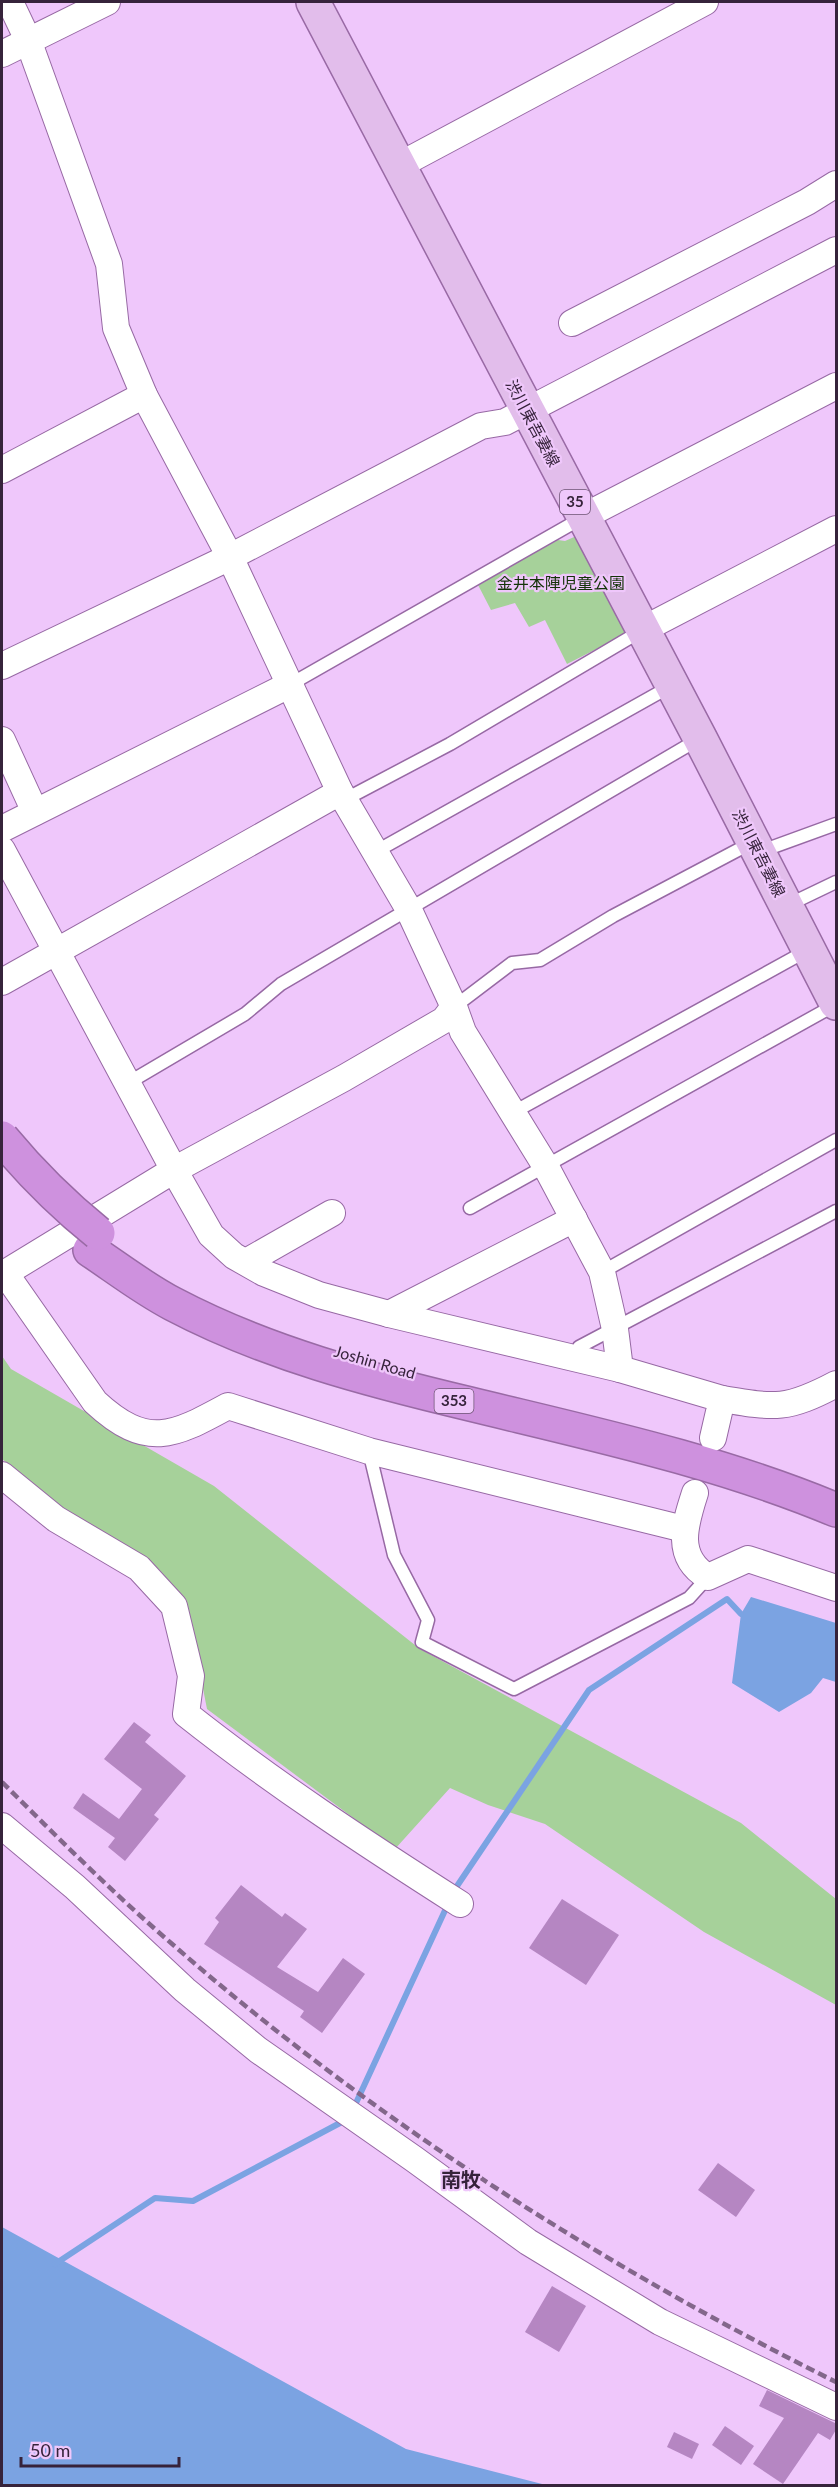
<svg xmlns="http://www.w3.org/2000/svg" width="838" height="2487" font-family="Lato,'Noto Sans JP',sans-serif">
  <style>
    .green { fill: #a6d19a }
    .water { fill: #7ba3e2 }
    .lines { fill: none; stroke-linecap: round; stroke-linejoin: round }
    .stream { stroke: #7ba3e2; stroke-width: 6 }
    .building { fill: #b586c2 }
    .lane-casing { stroke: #9769a4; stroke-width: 15 }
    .street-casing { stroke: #9769a4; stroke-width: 28 }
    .primary-casing { stroke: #996aa5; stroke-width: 36 }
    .highway-casing { stroke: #996aa5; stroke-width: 36 }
    .lane { stroke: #fff; stroke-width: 12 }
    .street { stroke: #fff; stroke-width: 26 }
    .primary { stroke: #e2bdeb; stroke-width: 33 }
    .highway { stroke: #ce91de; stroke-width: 33 }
    .rail { stroke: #83678b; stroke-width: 4.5; stroke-dasharray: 9 4.5; stroke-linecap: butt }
    .highway-bridge-casing { stroke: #996aa5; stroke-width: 36; stroke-linecap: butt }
    .highway-bridge { stroke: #ce91de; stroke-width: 33 }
    .labels { text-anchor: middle; stroke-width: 4.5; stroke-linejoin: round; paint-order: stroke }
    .shield { fill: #efc7fb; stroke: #6e5475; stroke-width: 1.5 }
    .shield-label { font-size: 15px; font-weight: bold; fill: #36233b }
    .street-label { font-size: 16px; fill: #36233b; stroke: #efc7fb }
    .park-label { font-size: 16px; fill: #133307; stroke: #efc7fb }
    .quarter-label { font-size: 20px; font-weight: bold; fill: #36233b; stroke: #efc7fb }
  </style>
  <rect width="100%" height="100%" fill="#efc7fb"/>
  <g class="green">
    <path d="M581,534L632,631L567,664L545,620L529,627L515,603L491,610L477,583L558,540L565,541Z"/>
    <path d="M2,1356L11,1369L214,1486L420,1649L741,1823L836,1899V2005L704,1932L545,1824L488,1805L450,1788L395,1849L207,1709L188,1612L2,1459Z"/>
  </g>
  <g class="water">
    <path d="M751,1597L836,1623V1682L823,1678L811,1693L779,1712L732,1683L741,1614Z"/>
    <path d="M2,2227L406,2449L546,2485H2Z"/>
  </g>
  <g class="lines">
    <g class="stream">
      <path d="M453,1892L589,1690L727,1599L741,1614"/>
      <path d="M351,2109L356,2103L448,1904"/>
      <path d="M55,2264L155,2198L193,2201L340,2123L345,2117"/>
    </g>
  </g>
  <g class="building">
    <path d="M134,1722L151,1735L145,1742L186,1776L154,1815L159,1819L125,1861L108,1847L115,1838L73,1808L83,1793L119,1819L142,1789L104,1759Z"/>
    <path d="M241,1885L282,1917L285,1913L307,1929L277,1967L318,1992L343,1958L365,1974L322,2033L300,2017L304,2011L204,1944L219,1922L215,1918Z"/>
    <path d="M562,1899L619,1935L586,1985L529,1948Z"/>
    <path d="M718,2163L755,2190L736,2217L698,2190Z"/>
    <path d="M552,2286L586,2306L559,2352L525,2332Z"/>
    <path d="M767,2390L837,2424V2428L830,2440L818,2433L783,2484L753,2464L784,2418L759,2406Z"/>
    <path d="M725,2426L754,2446L741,2465L712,2445Z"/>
    <path d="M674,2432L699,2444L692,2459L667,2447Z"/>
  </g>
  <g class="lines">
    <defs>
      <g id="lane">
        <path d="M291,684L582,518"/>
        <path d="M344,800L450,744L641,631"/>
        <path d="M375,852L671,686"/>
        <path d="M759,852L836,824"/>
        <path d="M786,906L836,882"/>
        <path d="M454,1007L512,963L540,960L613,916L753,842"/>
        <path d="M128,1083L245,1014L281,984L699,739"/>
        <path d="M512,1113L808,950"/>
        <path d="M470,1208L835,1005"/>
        <path d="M602,1272L836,1140"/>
        <path d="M579,1347L836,1211"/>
        <path d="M369,1451L394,1555L428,1620L422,1642L514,1689L689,1598L708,1577"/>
      </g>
      <g id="street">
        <path d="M10,2L28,40L109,264L116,328L144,395L230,557L340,792L408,908L454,1007L463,1032L545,1165L602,1272L615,1329L620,1369L722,1399L713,1438"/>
        <path d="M2,54L107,2"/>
        <path d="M398,166L705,2"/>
        <path d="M572,323L807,202L836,184"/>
        <path d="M2,470L144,395"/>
        <path d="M583,517L836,386"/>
        <path d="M642,630L836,529"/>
        <path d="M2,666L230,557L481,426L505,422L836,250"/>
        <path d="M2,740L35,812"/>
        <path d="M2,829L291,684"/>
        <path d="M2,850L174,1170L211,1235L234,1256L264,1273L319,1295L389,1314L620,1369"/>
        <path d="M2,982L340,792"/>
        <path d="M246,1262L332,1213"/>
        <path d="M5,1273L95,1402C147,1450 173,1436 228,1406L369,1451L684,1529"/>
        <path d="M2,1275L174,1170L344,1078L444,1020L454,1007"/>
        <path d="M389,1314L574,1219"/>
        <path d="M722,1399C776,1408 787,1410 836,1384"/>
        <path d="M2,1475L56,1519L139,1568L174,1606L191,1676L186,1714C273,1783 366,1844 460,1904"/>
        <path d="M695,1493C685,1524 674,1557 708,1577L748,1559L836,1588"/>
        <path d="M2,1826L75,1887L185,1990L258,2050L414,2159L528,2242L660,2322L836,2407"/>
      </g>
      <path id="primary" d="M313,2L700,738L836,1003"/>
      <path id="highway" d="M90,1250C117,1268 144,1289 173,1304C266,1353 369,1380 470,1404C593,1434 719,1461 836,1510"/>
    </defs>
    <use href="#lane" class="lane-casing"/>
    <use href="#street" class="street-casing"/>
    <use href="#primary" class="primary-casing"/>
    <use href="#highway" class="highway-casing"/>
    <use href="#lane" class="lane"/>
    <use href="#street" class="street"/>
    <use href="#primary" class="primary"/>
    <use href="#highway" class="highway"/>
    <path class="rail" d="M2,1782C57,1837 112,1892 171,1943C369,2117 601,2265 836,2382"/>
    <defs>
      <path id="highway-bridge" d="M2,1138C31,1173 62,1204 98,1233"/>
    </defs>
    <use href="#highway-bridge" class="highway-bridge-casing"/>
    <use href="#highway-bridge" class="highway-bridge"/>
  </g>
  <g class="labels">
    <g class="shield">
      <rect x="560" y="490" width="30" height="24" rx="4.5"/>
      <rect x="434.5" y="1389" width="39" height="24" rx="4.5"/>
    </g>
    <g class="shield-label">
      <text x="575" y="507">35</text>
      <text x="454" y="1406">353</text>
    </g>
    <g class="street-label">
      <text transform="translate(533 423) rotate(62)" y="6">渋川東吾妻線</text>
      <text transform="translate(759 853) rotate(63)" y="6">渋川東吾妻線</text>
      <text transform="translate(375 1362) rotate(16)" y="6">Joshin Road</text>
    </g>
    <g class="park-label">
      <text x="561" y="589">金井本陣児童公園</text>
    </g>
    <g class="quarter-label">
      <text x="461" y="2187">南牧</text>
    </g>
  </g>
  <rect width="838" height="2487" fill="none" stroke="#36233b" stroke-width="6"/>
  <path d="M21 2457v9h158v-9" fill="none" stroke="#36233b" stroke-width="3"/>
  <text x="30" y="2457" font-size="18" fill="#36233b" stroke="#efc7fb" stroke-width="4.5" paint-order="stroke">50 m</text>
</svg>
